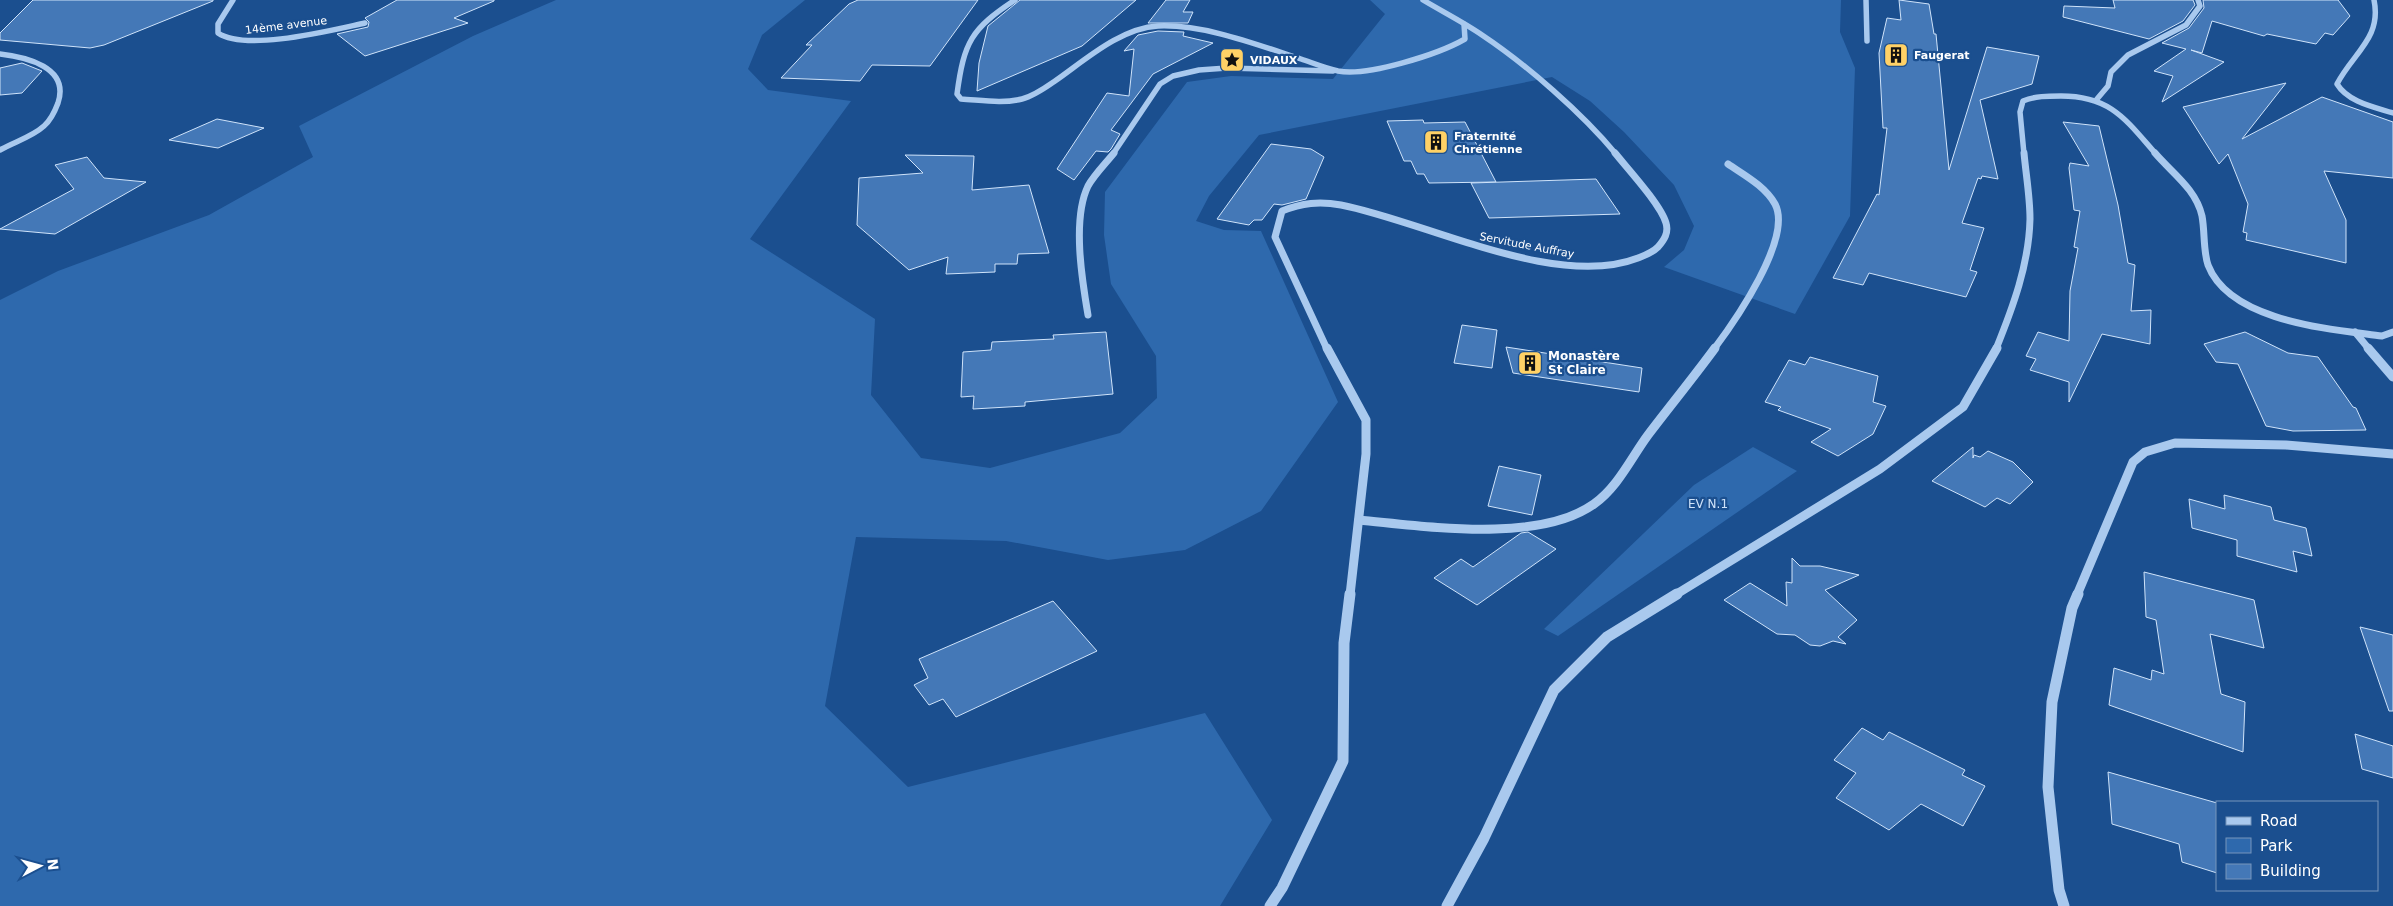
<svg xmlns="http://www.w3.org/2000/svg" width="2393" height="906" font-family="'DejaVu Sans',sans-serif">
  <style>
    .green { fill: #2e69ad }
    .building { fill: #4478b7; stroke: #cfe3fa }
    .lines { fill: none; stroke-linecap: round; stroke-linejoin: round }
    .minor-far3 { stroke: #a9c9ee; stroke-width: 5.5 }
    .minor-far2 { stroke: #a9c9ee; stroke-width: 7 }
    .minor-far1 { stroke: #a9c9ee; stroke-width: 9 }
    .minor { stroke: #a9c9ee; stroke-width: 11 }
    .labels { text-anchor: middle; stroke-width: 4.5; stroke-linejoin: round; paint-order: stroke }
    .far-street-label { font-size: 11px; fill: #fff; stroke: #1b4f8f }
    .far-poi-label { font-size: 11px; font-weight: bold; fill: #fff; stroke: #1b4f8f; text-anchor: start }
    .poi-label { font-size: 12px; font-weight: bold; fill: #fff; stroke: #1b4f8f; text-anchor: start }
    .park-label { font-size: 12px; fill: #cfe3fa; stroke: #1b4f8f }
  </style>
  <rect width="100%" height="100%" fill="#1b4f8f"/>
  <g class="green">
    <path d="M556,0H805L762,35L748,69L768,90L851,101L750,239L875,319L871,395L921,458L990,468L1120,433L1157,398L1156,356L1111,284L1104,235L1105,192L1187,82L1231,76L1333,79L1385,14L1370,0H1841L1840,32L1855,68L1850,216L1795,314L1664,267L1684,250L1694,226L1674,185L1624,132L1590,101L1552,77L1259,135L1209,196L1196,221L1224,230L1261,231L1338,402L1261,511L1185,550L1108,560L1006,541L856,537L825,706L908,787L1205,713L1272,820L1220,906H0V300L58,271L209,215L313,157L299,126L473,36Z"/>
    <path d="M1753,447L1797,471L1558,636L1544,629L1694,485Z"/>
  </g>
  <g class="building">
    <path d="M33,0H213V1L104,45L90,48L0,40V33Z"/>
    <path d="M397,0H494V1L454,18L468,23L365,56L337,34L368,27L369,22L365,18Z"/>
    <path d="M858,0H978L930,66L872,65L860,81L781,78L812,45H806L849,4Z"/>
    <path d="M1020,0H1136L1082,46L977,91L979,63L988,26Z"/>
    <path d="M1166,0H1190L1183,12H1193L1188,23H1148Z"/>
    <path d="M1899,0L1929,4L1934,34H1936L1949,170L1987,47L2039,56L2032,84L1980,100L1998,179L1982,176L1981,179L1978,178L1962,223L1984,228L1970,270L1977,272L1966,297L1869,273L1863,285L1833,278L1877,194L1879,195L1887,128H1883L1879,53L1887,18L1901,20Z"/>
    <path d="M2113,0H2193L2195,5L2183,21L2149,39L2063,17L2064,6L2115,8Z"/>
    <path d="M2203,0H2338L2350,16L2333,35L2325,33L2316,44L2267,34L2264,36L2212,21L2202,53L2191,50L2224,62L2162,102L2173,76L2154,71L2186,49L2162,43L2189,28L2204,8Z"/>
    <path d="M1158,31L1184,32L1183,36L1213,43L1153,74L1111,130L1120,134L1111,149L1108,152L1096,151L1074,180L1057,169L1107,93L1129,96L1134,49L1124,51L1138,35Z"/>
    <path d="M22,63L42,71L22,93L0,95V68Z"/>
    <path d="M2286,83L2242,139L2322,97L2393,122V178L2324,171L2346,220V263L2246,240L2247,233L2243,232L2248,204L2228,154L2219,164L2183,107Z"/>
    <path d="M217,119L264,128L218,148L169,140Z"/>
    <path d="M1423,120L1424,123L1465,122L1496,182L1429,183L1424,174H1417L1411,161H1404L1387,121Z"/>
    <path d="M2063,122L2099,126L2118,205L2128,263L2135,265L2131,311L2151,310L2150,344L2102,334L2069,402V382L2030,370L2036,359L2026,356L2038,332L2069,341L2070,291L2078,248L2074,247L2080,211L2074,210L2069,168L2070,163L2089,166Z"/>
    <path d="M1271,144L1311,149L1324,157L1306,199L1282,205L1274,204L1262,220H1254L1249,225L1217,219Z"/>
    <path d="M905,155L974,156L972,190L1029,185L1049,253L1018,254L1017,264H995V272L946,274L948,257L909,270L857,225L859,178L923,173Z"/>
    <path d="M87,157L104,178L146,182L55,234L0,229L74,189L55,165Z"/>
    <path d="M1596,179L1620,214L1489,218L1471,183Z"/>
    <path d="M1462,325L1497,330L1492,368L1454,363Z"/>
    <path d="M1106,332L1113,394L1025,402V406L973,409L974,396L961,397L963,352L991,350L992,342L1054,339L1053,335Z"/>
    <path d="M2245,332L2288,353L2318,357L2353,407L2356,408L2366,430L2293,431L2266,426L2238,364L2216,362L2204,344Z"/>
    <path d="M1506,347L1642,368L1639,392L1513,373Z"/>
    <path d="M1810,357L1878,376L1873,402L1886,406L1873,434L1838,456L1811,442L1831,429L1778,410L1781,407L1765,402L1789,360L1805,365Z"/>
    <path d="M1973,447V458L1974,455L1980,457L1988,451L2013,462L2033,482L2010,504L1997,498L1985,507L1932,481Z"/>
    <path d="M1499,466L1541,475L1532,515L1488,506Z"/>
    <path d="M2224,495L2271,507L2274,520L2306,528L2312,556L2293,551L2297,572L2237,556V540L2192,528L2189,499L2225,509Z"/>
    <path d="M1528,532L1556,549L1477,605L1434,578L1461,559L1473,567L1521,533Z"/>
    <path d="M1792,558L1800,566H1820L1859,575L1825,590L1857,620L1838,637L1846,644L1833,641L1820,646L1810,645L1795,635L1777,634L1724,600L1750,583L1787,606L1786,582L1792,583Z"/>
    <path d="M2144,572L2254,600L2264,648L2210,634L2221,694L2245,702L2243,752L2109,705L2114,668L2151,680L2152,670L2164,674L2156,620L2146,617Z"/>
    <path d="M1053,601L1097,651L956,717L943,699L929,705L914,685L928,678L919,659Z"/>
    <path d="M2360,627L2393,635V711H2389Z"/>
    <path d="M1862,728L1883,740L1889,732L1965,770L1962,775L1985,786L1963,826L1921,804L1889,830L1836,798L1856,773L1834,760Z"/>
    <path d="M2355,734L2393,746V778L2362,769Z"/>
    <path d="M2108,772L2217,803V873L2182,862L2179,844L2112,824Z"/>
  </g>
  <g class="lines">
    <g class="minor-far3">
      <path d="M233,0L218,24V33C246,52 332,30 365,23"/>
      <path d="M1015,0C971,29 964,42 957,94L961,99C980,100 1003,104 1022,99C1034,96 1045,88 1055,81C1084,61 1120,28 1158,26C1204,24 1258,45 1301,59C1313,63 1325,68 1338,71C1367,77 1439,54 1465,39L1464,24"/>
      <path d="M1423,0C1443,12 1463,22 1482,35C1527,65 1582,113 1616,154"/>
      <path d="M1866,0L1867,41"/>
      <path d="M2374,0C2382,38 2353,53 2337,84C2348,102 2374,107 2393,113"/>
      <path d="M0,54C26,57 70,67 58,103C55,111 51,120 44,126C32,137 14,142 0,150"/>
      <path d="M2097,99L2108,86L2111,72L2128,55L2186,25L2200,6L2198,0"/>
      <path d="M1113,154L1160,84L1173,76L1199,70L1227,68L1333,71"/>
      <path d="M2024,154L2020,112L2023,101C2035,96 2048,96 2061,96C2111,96 2126,120 2156,154"/>
    </g>
    <g class="minor-far2">
      <path d="M2155,153C2172,173 2196,189 2202,216C2205,232 2203,250 2208,265C2230,322 2331,329 2382,336L2393,332"/>
      <path d="M1088,315C1082,280 1072,219 1088,186C1094,175 1106,163 1114,153"/>
      <path d="M2355,332L2369,349"/>
      <path d="M1327,349L1275,237L1282,211C1302,203 1319,201 1341,205C1424,221 1556,290 1638,258C1646,255 1652,253 1658,247C1664,240 1669,233 1666,223C1661,205 1628,169 1615,153"/>
      <path d="M1714,349C1735,321 1793,238 1775,204C1765,186 1744,175 1728,164"/>
      <path d="M1996,349C2013,307 2029,264 2030,219C2030,197 2026,175 2024,153"/>
    </g>
    <g class="minor-far1">
      <path d="M1327,348L1366,420V454L1350,595"/>
      <path d="M2368,348L2393,377"/>
      <path d="M1359,520C1424,526 1538,544 1594,504C1618,487 1631,458 1648,435C1670,406 1693,378 1715,348"/>
      <path d="M1675,595L1880,469L1963,407L1997,348"/>
      <path d="M2077,595L2133,462L2145,452L2175,443L2286,445L2393,454"/>
    </g>
    <g class="minor">
      <path d="M1270,906L1282,888L1343,761L1344,643L1350,594"/>
      <path d="M1447,906L1484,838L1554,690L1607,637L1677,594"/>
      <path d="M2064,906L2059,890L2048,787L2052,702L2072,608L2078,594"/>
    </g>
  </g>
  <defs>
    <symbol id="building-square" viewBox="-11 -11 22 22"><rect x="-9" y="-9" width="18" height="18" rx="4" fill="#ffd166" stroke="#1b4f8f"/><path d="M-4-6H4V6H1V3H-1V6H-4ZM-2.5-4.3h1.7v1.8h-1.7ZM.8-4.3h1.7v1.8H.8ZM-2.5-1h1.7V.8h-1.7ZM.8-1h1.7V.8H.8Z" fill="#111"/></symbol>
    <symbol id="sight-square" viewBox="-11 -11 22 22"><rect x="-9" y="-9" width="18" height="18" rx="4" fill="#ffd166" stroke="#1b4f8f"/><path d="M0-6L1.8-2.2L6-1.7L2.9 1.2L3.7 5.4L0 3.3L-3.7 5.4L-2.9 1.2L-6-1.7L-1.8-2.2Z" fill="#111"/></symbol>
  </defs>
  <g fill-rule="evenodd">
    <use href="#building-square" x="1882" y="41" width="28" height="28"/>
    <use href="#sight-square" x="1218" y="46" width="28" height="28"/>
    <use href="#building-square" x="1422" y="128" width="28" height="28"/>
    <use href="#building-square" x="1516" y="349" width="28" height="28"/>
  </g>
  <g class="labels">
    <g class="far-street-label">
      <text transform="translate(286 25) rotate(-7)" y="4">14ème avenue</text>
      <text transform="translate(1527 245) rotate(11)" y="4">Servitude Auffray</text>
    </g>
    <g class="far-poi-label">
      <text x="1914" y="59">Faugerat</text>
      <text x="1250" y="64">VIDAUX</text>
      <text x="1454" y="140">Fraternité<tspan x="1454" dy="13">Chrétienne</tspan></text>
    </g>
    <g class="poi-label">
      <text x="1548" y="360">Monastère<tspan x="1548" dy="14">St Claire</tspan></text>
    </g>
    <g class="park-label">
      <text x="1708" y="508">EV N.1</text>
    </g>
  </g>
  <rect x="2216" y="801" width="162" height="90" fill="#1b4f8f" stroke="#7695bc"/>
  <rect x="2226" y="817" width="25" height="8" fill="#a9c9ee" stroke="#7695bc"/>
  <text x="2260" y="826" font-size="15" fill="#ffffff">Road</text>
  <rect x="2226" y="838" width="25" height="15" fill="#2e69ad" stroke="#7695bc"/>
  <text x="2260" y="851" font-size="15" fill="#ffffff">Park</text>
  <rect x="2226" y="864" width="25" height="15" fill="#4478b7" stroke="#7695bc"/>
  <text x="2260" y="876" font-size="15" fill="#ffffff">Building</text>
  <g transform="translate(40 866) rotate(84)" stroke="#1b4f8f" stroke-width="4" paint-order="stroke">
  <path d="M0-4L9 19L0 12L-9 19Z" fill="#ffffff"/>
  <text y="-8" font-size="14" font-weight="bold" text-anchor="middle" fill="#ffffff">N</text>
  </g>
</svg>
